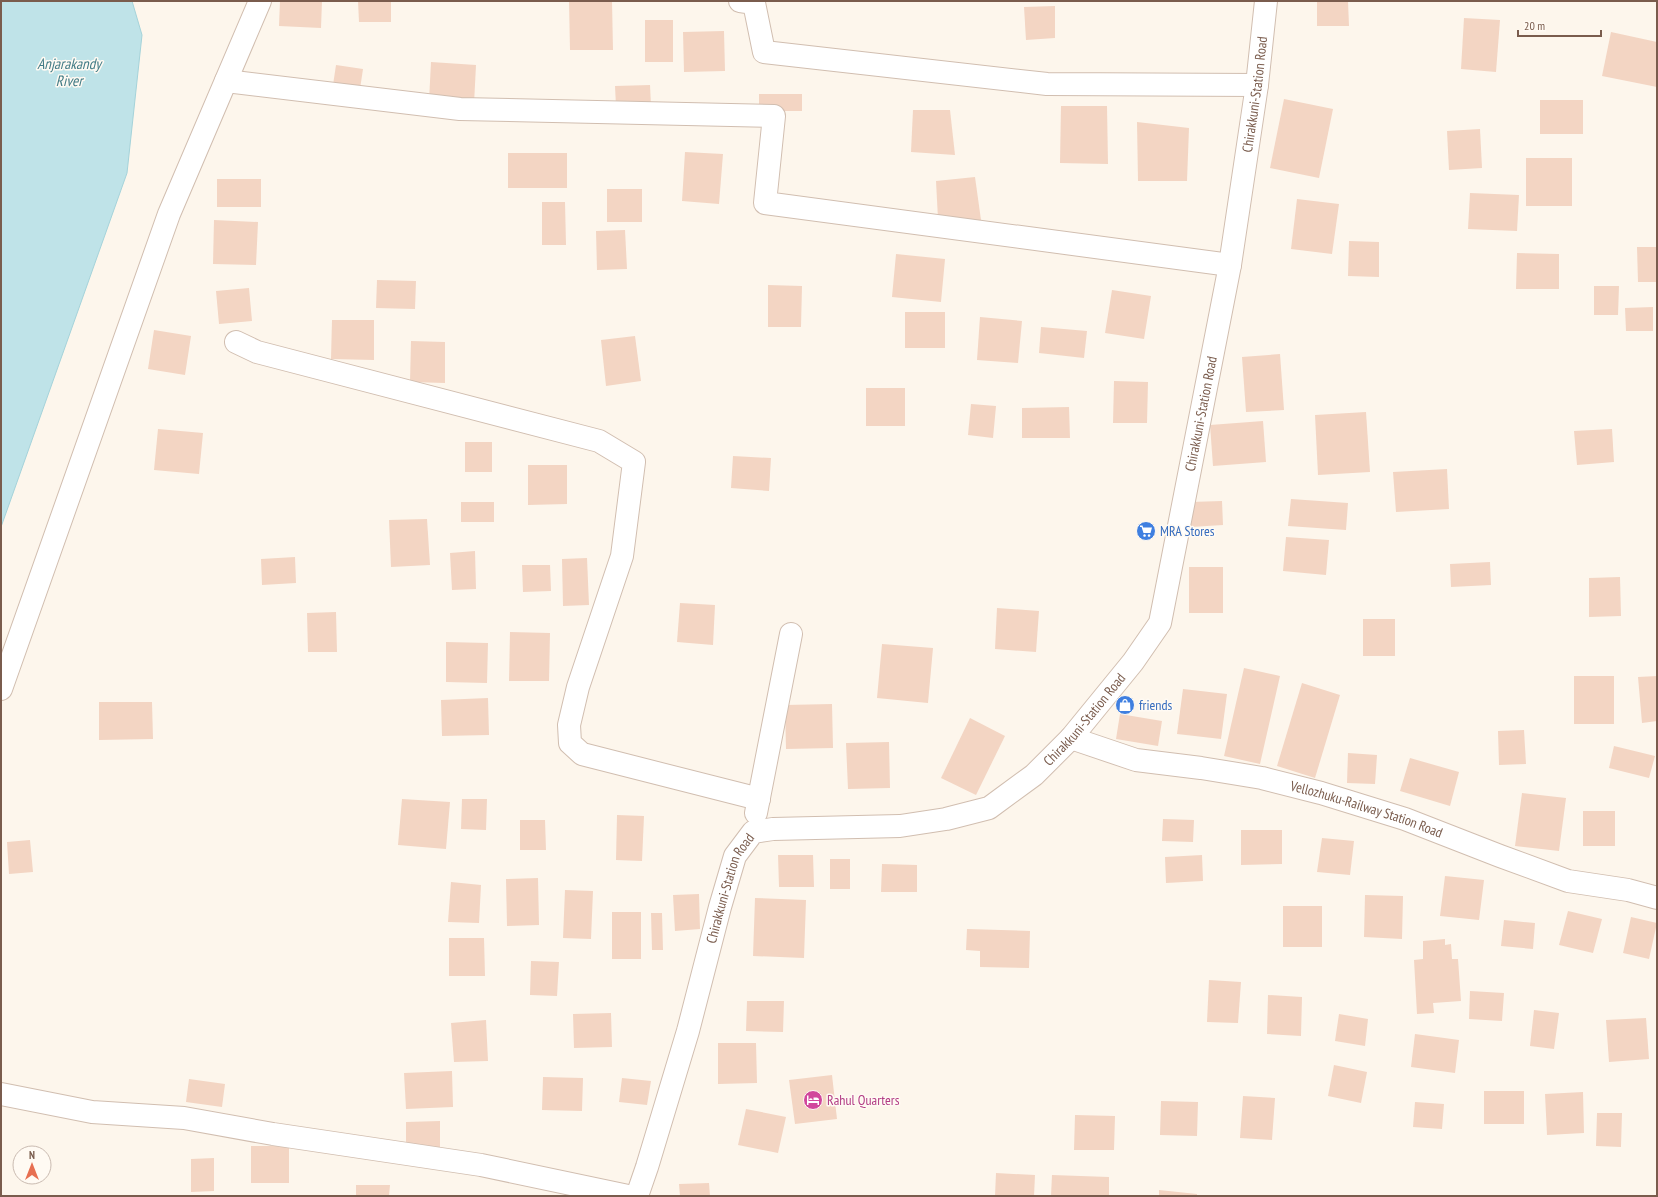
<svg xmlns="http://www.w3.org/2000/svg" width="1658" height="1197" font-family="'PT Sans Narrow',sans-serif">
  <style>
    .water { fill: #bfe3e8; stroke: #a5d3da }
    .building { fill: #f3d5c3 }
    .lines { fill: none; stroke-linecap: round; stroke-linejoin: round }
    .minor-casing { stroke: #d1beb0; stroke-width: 24 }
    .minor { stroke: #fff; stroke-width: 22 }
    .labels { text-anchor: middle; stroke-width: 3; stroke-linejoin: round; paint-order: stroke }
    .street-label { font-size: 14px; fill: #7a5c4d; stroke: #fffaf3 }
    .shop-label { font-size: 14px; fill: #366cbe; stroke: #fffaf3; text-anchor: start }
    .hotel-label { font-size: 14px; fill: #b23c85; stroke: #fffaf3; text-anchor: start }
    .water-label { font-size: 15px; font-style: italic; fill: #437c86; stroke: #fffaf3 }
  </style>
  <rect width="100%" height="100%" fill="#fdf6ec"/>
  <path class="water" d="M1,1H132L142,35L127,173L1,527Z"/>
  <g class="building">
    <path d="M280,1H322L321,28L279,26Z"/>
    <path d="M358,1H391V22H359Z"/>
    <path d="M569,1H612L613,50H570Z"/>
    <path d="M1317,1H1348L1349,26H1317Z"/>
    <path d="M1055,6V38L1026,40L1024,7Z"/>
    <path d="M1464,18L1500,20L1496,72L1461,69Z"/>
    <rect x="645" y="20" width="28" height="42"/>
    <path d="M724,31L725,71L684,72L683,32Z"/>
    <path d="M1611,32L1657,42V87L1602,76Z"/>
    <path d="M431,62L476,65L474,104L429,101Z"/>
    <path d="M336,65L363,69L360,89L333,85Z"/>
    <path d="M650,85L651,106H616L615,86Z"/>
    <rect x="759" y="94" width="43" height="17"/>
    <path d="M1284,99L1333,109L1319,178L1270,168Z"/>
    <rect x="1540" y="100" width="43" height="34"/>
    <path d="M1061,106H1107L1108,164L1060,163Z"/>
    <path d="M913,110H950L955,155L911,152Z"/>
    <path d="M1137,122L1189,128L1187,181H1138Z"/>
    <path d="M1480,129L1482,168L1449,170L1447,131Z"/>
    <path d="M685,152L723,154L719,204L682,201Z"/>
    <rect x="508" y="153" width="59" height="35"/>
    <rect x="1526" y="158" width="46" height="48"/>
    <path d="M975,177L981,220L938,219L936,181Z"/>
    <rect x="217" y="179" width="44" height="28"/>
    <rect x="607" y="189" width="35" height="33"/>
    <path d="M1470,193L1519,195L1517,231L1468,229Z"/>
    <path d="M1297,199L1339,204L1332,254L1291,249Z"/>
    <path d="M542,202H565L566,245H542Z"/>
    <path d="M214,220L258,222L256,265L213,264Z"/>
    <path d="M625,230L627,269L597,270L596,231Z"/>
    <path d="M1349,241L1379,242V277L1348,276Z"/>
    <path d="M1637,247H1657V282H1638Z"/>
    <path d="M1517,253L1559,254V289H1516Z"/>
    <path d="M896,254L945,259L941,302L892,297Z"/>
    <path d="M377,280L416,281L415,309L376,308Z"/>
    <path d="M768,285L802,286L801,327H768Z"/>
    <path d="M1594,286H1619L1618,315H1594Z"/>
    <path d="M249,288L252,321L219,324L216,291Z"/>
    <path d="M1112,290L1151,296L1144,339L1105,333Z"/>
    <path d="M1653,307V331H1626L1625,308Z"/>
    <rect x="905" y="312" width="40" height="36"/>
    <path d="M980,317L1022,321L1018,363L977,360Z"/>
    <path d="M332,320H374V360L331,359Z"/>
    <path d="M1041,327L1087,331L1084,358L1039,353Z"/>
    <path d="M154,330L191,336L185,375L148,369Z"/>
    <path d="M635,336L641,381L606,386L601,340Z"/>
    <path d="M411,341L445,342V383L410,382Z"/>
    <path d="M1280,354L1284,410L1246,412L1242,357Z"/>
    <path d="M1114,381L1148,382L1147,423H1113Z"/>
    <rect x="866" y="388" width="39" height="38"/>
    <path d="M971,404L996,406L993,438L968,435Z"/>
    <path d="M1069,407L1070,438H1022V408Z"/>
    <path d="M1366,412L1370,472L1318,475L1315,415Z"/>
    <path d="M1263,421L1266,462L1213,466L1210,425Z"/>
    <path d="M158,429L203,433L199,474L154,470Z"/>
    <path d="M1612,429L1614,462L1577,465L1574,431Z"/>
    <rect x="465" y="442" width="27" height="30"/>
    <path d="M733,456L771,458L769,491L731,488Z"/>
    <path d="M528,465H567V504L528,505Z"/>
    <path d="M1447,469L1449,509L1396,512L1393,472Z"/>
    <path d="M1291,499L1348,503L1346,530L1288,526Z"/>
    <path d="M1222,501L1223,525L1191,527L1190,502Z"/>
    <rect x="461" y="502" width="33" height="20"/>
    <path d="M427,519L430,565L391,567L389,520Z"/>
    <path d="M1286,537L1329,540L1326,575L1283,571Z"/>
    <path d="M475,551L476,589L452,590L450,553Z"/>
    <path d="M295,557L296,583L262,585L261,559Z"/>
    <path d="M587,558L589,605L563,606L562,559Z"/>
    <path d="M1490,562L1491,585L1451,587L1450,564Z"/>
    <path d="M522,565H550L551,591L523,592Z"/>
    <rect x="1189" y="567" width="34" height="46"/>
    <path d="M1620,577L1621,616L1589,617V578Z"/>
    <path d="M680,603L715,605L713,645L677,642Z"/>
    <path d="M997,608L1039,611L1036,652L995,649Z"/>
    <path d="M336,612L337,652H308L307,613Z"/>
    <rect x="1363" y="619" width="32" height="37"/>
    <path d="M510,632L550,633L549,681H509Z"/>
    <path d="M446,642L488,643L487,683L446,682Z"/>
    <path d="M882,644L933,648L928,703L877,698Z"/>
    <path d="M1244,668L1280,676L1260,764L1224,756Z"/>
    <rect x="1574" y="676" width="40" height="48"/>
    <path d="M1657,676V721L1642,723L1638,677Z"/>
    <path d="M1302,683L1340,695L1315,778L1277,766Z"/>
    <path d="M1183,689L1227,694L1221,739L1177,734Z"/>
    <path d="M488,698L489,735L442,736L441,700Z"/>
    <path d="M99,702H152L153,739L99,740Z"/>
    <path d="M832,704L833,748L786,749L785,705Z"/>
    <path d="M1120,714L1162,721L1158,746L1116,739Z"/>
    <path d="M970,718L1005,736L976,795L941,778Z"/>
    <path d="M1524,730L1526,764L1499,765L1498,731Z"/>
    <path d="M889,742L890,788L848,789L846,743Z"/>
    <path d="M1614,746L1655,756L1649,778L1609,768Z"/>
    <path d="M1348,753L1377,755L1375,784L1347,783Z"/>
    <path d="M1410,758L1459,772L1450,806L1400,791Z"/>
    <path d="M1522,793L1566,798L1559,851L1515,846Z"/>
    <path d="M402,799L450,802L446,849L398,845Z"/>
    <path d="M462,799H487L486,830L461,829Z"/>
    <rect x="1583" y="811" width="32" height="35"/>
    <path d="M617,815L644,816L642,861L616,860Z"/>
    <path d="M1163,819L1194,820L1193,842L1162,841Z"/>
    <path d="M520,820H545L546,850H520Z"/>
    <path d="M1241,830H1282V864L1241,865Z"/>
    <path d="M1322,838L1354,841L1350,875L1317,872Z"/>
    <path d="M30,840L33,872L9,874L7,842Z"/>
    <path d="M778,855H813L814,887H779Z"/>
    <path d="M1202,855L1203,881L1166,883L1165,857Z"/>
    <rect x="830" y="859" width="20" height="30"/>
    <path d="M882,864L917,865V892H881Z"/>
    <path d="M1445,876L1484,880L1479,920L1440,916Z"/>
    <path d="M538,878L539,925L507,926L506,879Z"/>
    <path d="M451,882L481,885L479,923L448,922Z"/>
    <path d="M565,890L593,891L591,939L563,938Z"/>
    <path d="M699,894L700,929L675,931L673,895Z"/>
    <path d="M1365,895L1403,896L1402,939L1364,937Z"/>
    <path d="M755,898L806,900L804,958L753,956Z"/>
    <rect x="1283" y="906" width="39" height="41"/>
    <path d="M1568,911L1602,919L1593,953L1559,945Z"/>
    <rect x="612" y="912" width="29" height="47"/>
    <path d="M651,913H662L663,950H652Z"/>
    <path d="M1631,917L1657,923L1649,959L1623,953Z"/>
    <path d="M1504,920L1535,923L1533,949L1501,946Z"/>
    <path d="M967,929L1030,931L1029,968L980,967V951L966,950Z"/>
    <path d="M449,938H484L485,976H449Z"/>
    <path d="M1445,939V945L1451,944L1452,959H1458L1461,1001L1433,1003L1434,1013L1417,1014L1414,960L1423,959V941Z"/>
    <path d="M531,961L559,962L557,996L530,995Z"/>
    <path d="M1209,980L1241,982L1238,1023L1207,1022Z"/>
    <path d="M1470,991L1504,993L1502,1021L1469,1019Z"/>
    <path d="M1268,995L1302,997L1301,1036L1267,1034Z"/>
    <path d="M747,1001H784L783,1032L746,1031Z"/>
    <path d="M1534,1010L1559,1013L1554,1049L1530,1046Z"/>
    <path d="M611,1013L612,1047L574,1048L573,1014Z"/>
    <path d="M1339,1014L1368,1019L1365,1046L1335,1041Z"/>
    <path d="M1646,1018L1649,1059L1609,1062L1606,1020Z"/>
    <path d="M486,1020L488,1061L454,1062L451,1023Z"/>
    <path d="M1415,1034L1459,1040L1455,1073L1411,1067Z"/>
    <path d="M718,1043H756L757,1083L718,1084Z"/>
    <path d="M1334,1065L1367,1072L1361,1103L1328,1096Z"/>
    <path d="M452,1071L453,1107L406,1109L404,1073Z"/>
    <path d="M832,1075L837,1119L795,1124L789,1080Z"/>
    <path d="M543,1077L583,1078L582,1111L542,1110Z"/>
    <path d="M622,1078L651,1081L647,1105L619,1102Z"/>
    <path d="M189,1079L225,1084L222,1107L186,1102Z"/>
    <rect x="1484" y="1091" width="40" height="33"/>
    <path d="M1583,1092L1584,1133L1547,1135L1545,1094Z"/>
    <path d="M1243,1096L1275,1098L1272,1140L1240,1138Z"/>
    <path d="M1161,1101L1198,1102L1197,1136L1160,1135Z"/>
    <path d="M1415,1102L1444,1104L1442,1129L1413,1127Z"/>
    <path d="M746,1109L786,1117L778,1153L738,1145Z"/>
    <path d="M1597,1113H1622L1621,1147L1596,1146Z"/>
    <path d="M1075,1115L1115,1116L1114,1150H1074Z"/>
    <path d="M440,1121V1149L406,1150V1122Z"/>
    <rect x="251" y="1146" width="38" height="37"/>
    <path d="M214,1158V1191L191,1192V1159Z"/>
    <path d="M996,1173L1035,1175L1034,1196H995Z"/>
    <path d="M1052,1175L1109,1177V1196H1051Z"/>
    <path d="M709,1183L710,1196H680L679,1184Z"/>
    <path d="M356,1185H390L389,1196H356Z"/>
    <path d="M1159,1190L1197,1194V1196H1159Z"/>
  </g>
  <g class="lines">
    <defs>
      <g id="minor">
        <path d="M740,1L754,3L764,52L1047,84L1257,85"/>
        <path d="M226,81L460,109L774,116L765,203L1230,265"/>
        <path d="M236,342L257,352L599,441L634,462L622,556L578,687L569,725L570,743L582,754L759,799"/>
        <path d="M1,689L169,214L260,1"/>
        <path id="s1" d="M1071,738L1136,760L1201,768L1262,778L1321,793L1405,819L1500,856L1568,881L1628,890L1657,898"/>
        <path d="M756,813L791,634"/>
        <path d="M1,1094L92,1112L184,1118L273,1134L481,1165L628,1196"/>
        <path id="s2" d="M637,1196L647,1167L688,1031L720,907L735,856L753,832L773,829L900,826L946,819L989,808L1034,775L1071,738L1133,662L1160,623L1230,265L1257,85L1266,1"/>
      </g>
    </defs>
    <use href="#minor" class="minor-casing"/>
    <use href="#minor" class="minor"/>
  </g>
  <defs>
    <symbol id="supermarket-disc" viewBox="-11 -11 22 22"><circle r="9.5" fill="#3f7fe0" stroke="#fffaf3"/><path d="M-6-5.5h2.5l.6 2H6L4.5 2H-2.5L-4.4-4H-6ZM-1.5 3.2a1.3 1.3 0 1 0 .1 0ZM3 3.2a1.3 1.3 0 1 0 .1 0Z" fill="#fff"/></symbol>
    <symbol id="shop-disc" viewBox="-11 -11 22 22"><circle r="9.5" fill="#3f7fe0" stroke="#fffaf3"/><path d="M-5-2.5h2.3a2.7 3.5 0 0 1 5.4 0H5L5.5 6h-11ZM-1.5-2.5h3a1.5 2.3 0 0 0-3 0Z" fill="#fff"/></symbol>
    <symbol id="hotel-disc" viewBox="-11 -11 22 22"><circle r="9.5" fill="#d1479c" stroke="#fffaf3"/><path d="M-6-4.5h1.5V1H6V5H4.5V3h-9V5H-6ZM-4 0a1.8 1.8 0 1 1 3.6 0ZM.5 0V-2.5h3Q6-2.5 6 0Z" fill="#fff"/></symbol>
  </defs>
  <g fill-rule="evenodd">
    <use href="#supermarket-disc" x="1135" y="520" width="22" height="22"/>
    <use href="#shop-disc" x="1114" y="694" width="22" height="22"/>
    <use href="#hotel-disc" x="802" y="1089" width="22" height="22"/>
  </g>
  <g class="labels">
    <g class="street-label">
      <text dy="5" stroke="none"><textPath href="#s2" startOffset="1413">Chirakkuni-Station Road</textPath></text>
      <text dy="5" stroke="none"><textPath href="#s2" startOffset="1089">Chirakkuni-Station Road</textPath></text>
      <text dy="5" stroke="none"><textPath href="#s2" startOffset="753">Chirakkuni-Station Road</textPath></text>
      <text dy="5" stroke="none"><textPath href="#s1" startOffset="305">Vellozhuku-Railway Station Road</textPath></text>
      <text dy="5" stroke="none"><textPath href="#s2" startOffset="322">Chirakkuni-Station Road</textPath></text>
    </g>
    <g class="shop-label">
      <text x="1160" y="536">MRA Stores</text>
      <text x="1139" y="710">friends</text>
    </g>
    <g class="hotel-label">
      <text x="827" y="1105">Rahul Quarters</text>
    </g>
    <g class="water-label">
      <text x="69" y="69">Anjarakandy<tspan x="69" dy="17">River</tspan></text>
    </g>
  </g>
  <rect width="1658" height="1197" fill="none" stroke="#7a5c4d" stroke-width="4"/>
  <g transform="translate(32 1165)"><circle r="19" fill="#fffaf3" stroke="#cabbb1"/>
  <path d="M0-3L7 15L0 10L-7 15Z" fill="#e76f51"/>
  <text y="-6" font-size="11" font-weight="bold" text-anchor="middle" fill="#7a5c4d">N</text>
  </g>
  <path d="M1518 30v6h83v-6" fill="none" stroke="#7a5c4d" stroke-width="2"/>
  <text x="1524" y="30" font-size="12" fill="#7a5c4d" stroke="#fffaf3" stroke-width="3" paint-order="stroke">20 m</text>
</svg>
